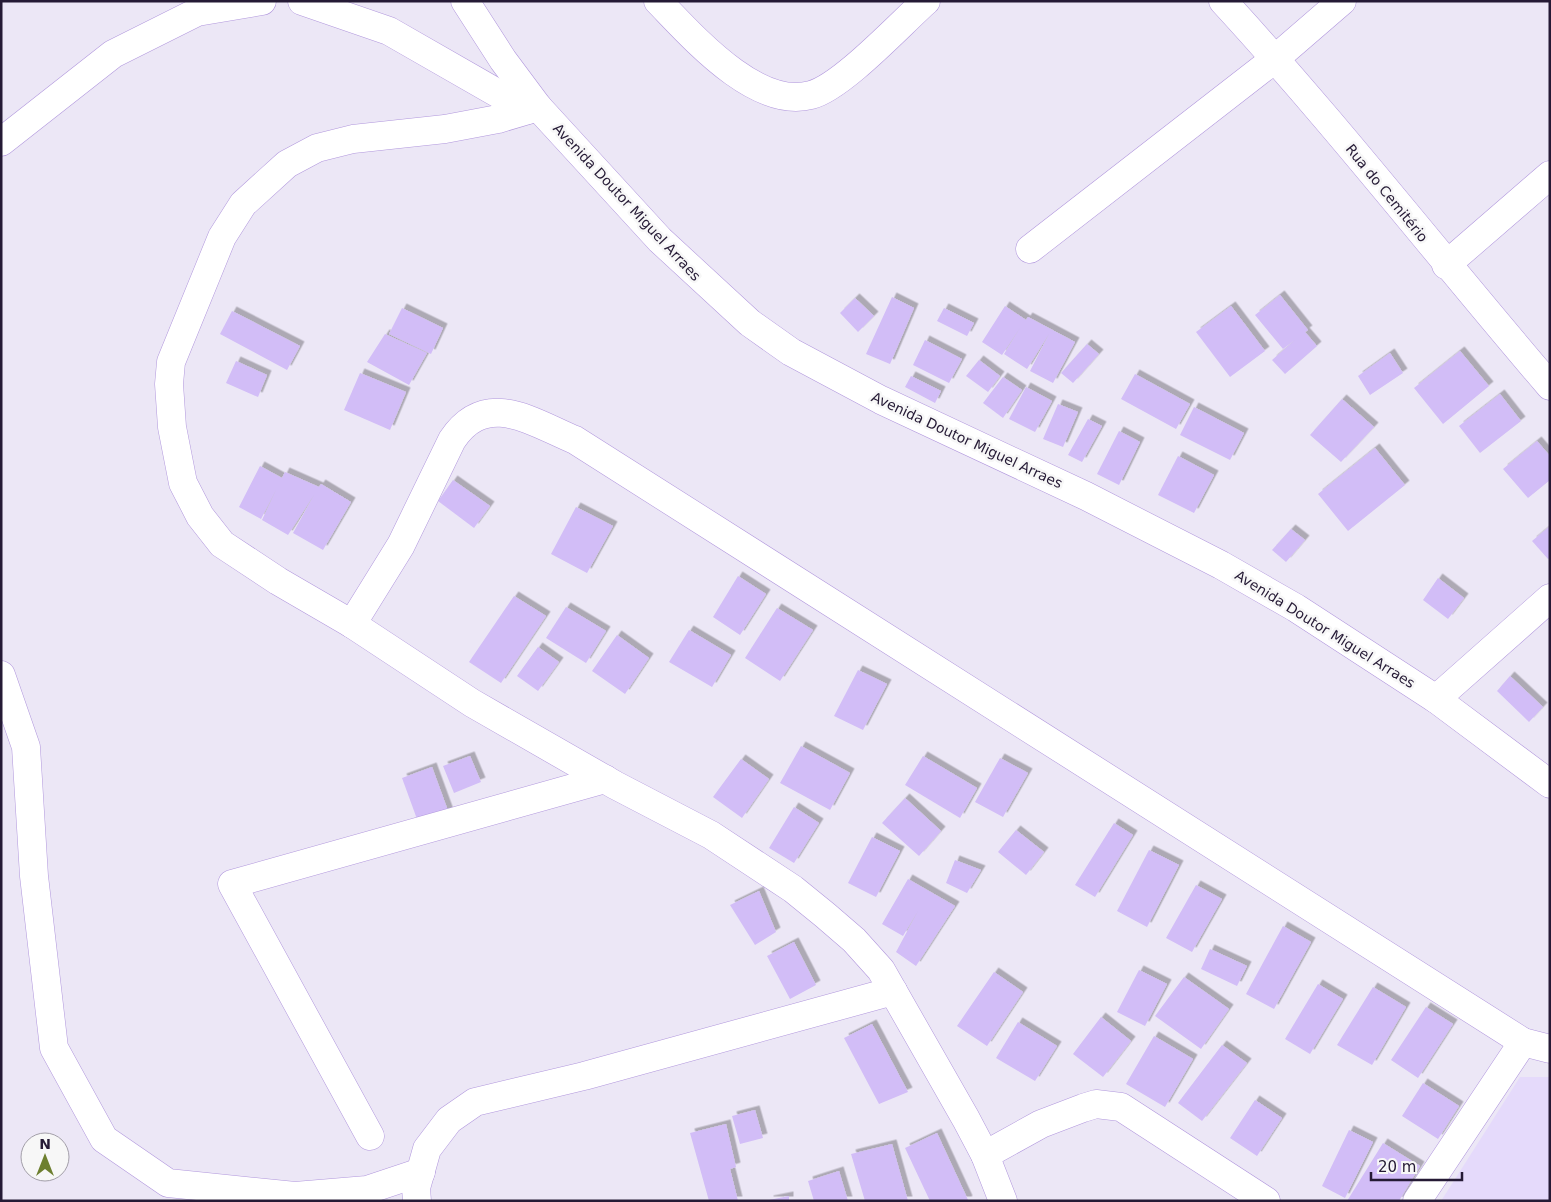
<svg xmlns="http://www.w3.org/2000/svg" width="1551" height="1202" font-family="'DejaVu Sans',sans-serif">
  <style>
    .built { fill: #e5dafb }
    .building { fill: #d2bdf7; filter: url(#shadow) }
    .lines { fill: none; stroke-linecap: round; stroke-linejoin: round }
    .street-casing { stroke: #b197dd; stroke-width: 29 }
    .secondary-casing { stroke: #b197dd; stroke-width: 29 }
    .street { stroke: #fff; stroke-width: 28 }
    .secondary { stroke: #fff; stroke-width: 28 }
    .labels { text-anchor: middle; stroke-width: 5; stroke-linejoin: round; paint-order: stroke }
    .street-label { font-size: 14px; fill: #251a35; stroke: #f7f7f7 }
  </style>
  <defs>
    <filter id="shadow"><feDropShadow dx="4.5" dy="-4.5" stdDeviation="0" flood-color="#0004"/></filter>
  </defs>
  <rect width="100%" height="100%" fill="#ece7f6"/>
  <path class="built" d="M1520,1077H1550V1201H1441Z"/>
  <g class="building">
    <path d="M1280,295L1308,330L1305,332L1317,346L1285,374L1272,360L1295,340L1283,349L1255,315Z"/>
    <path d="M892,297L914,308L890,364L866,354Z"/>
    <path d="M855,298L874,316L858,332L840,313Z"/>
    <path d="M1005,306L1026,320L1028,317L1075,342L1053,383L1030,371L1049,334L1027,369L1004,354L1020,328L1002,355L982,342Z"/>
    <path d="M1231,306L1265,351L1230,377L1196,332Z"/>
    <path d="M402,308L443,328L431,354L389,334Z"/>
    <path d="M944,308L974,323L967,336L937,321Z"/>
    <path d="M232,311L300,346L287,370L220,334Z"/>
    <path d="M385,334L427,353L409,385L367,362Z"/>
    <path d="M925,340L962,359L949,383L913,365Z"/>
    <path d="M1087,344L1099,354L1073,383L1061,373Z"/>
    <path d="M1460,351L1489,386L1443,424L1414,388Z"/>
    <path d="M1390,353L1403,373L1370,395L1358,376Z"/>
    <path d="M979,360L1000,376L988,392L966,376Z"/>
    <path d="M236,361L267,375L258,397L226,383Z"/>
    <path d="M360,373L406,392L390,430L344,410Z"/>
    <path d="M1135,374L1190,404L1176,429L1121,399Z"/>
    <path d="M911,376L941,391L935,403L905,387Z"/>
    <path d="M1003,377L1022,390L1003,418L983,403Z"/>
    <path d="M1026,387L1052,401L1035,432L1009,419Z"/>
    <path d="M1500,394L1521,421L1480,453L1459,426Z"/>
    <path d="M1342,399L1374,427L1341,462L1310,435Z"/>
    <path d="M1058,404L1078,412L1063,447L1043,439Z"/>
    <path d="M1194,407L1244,433L1230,460L1180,435Z"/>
    <path d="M1088,419L1102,426L1082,462L1068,455Z"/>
    <path d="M1119,431L1140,442L1119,485L1097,474Z"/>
    <path d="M1537,441L1550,456V480L1528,498L1503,469Z"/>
    <path d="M1375,448L1405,485L1348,531L1318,494Z"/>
    <path d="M1178,456L1214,475L1194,513L1158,495Z"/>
    <path d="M260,466L282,478L285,472L319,487L321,484L351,502L323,550L293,533L314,495L288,535L262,520L276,490L261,519L239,507Z"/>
    <path d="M453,480L490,506L474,528L438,501Z"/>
    <path d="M576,507L613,526L587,573L551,554Z"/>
    <path d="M1550,526V558L1548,559L1532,541Z"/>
    <path d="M1291,529L1305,540L1286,562L1272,550Z"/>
    <path d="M738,576L766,594L740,635L713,617Z"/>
    <path d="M1438,578L1464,598L1448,619L1423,600Z"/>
    <path d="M514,596L546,616L501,683L469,662Z"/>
    <path d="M566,607L606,631L586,663L546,638Z"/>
    <path d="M777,608L813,630L780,681L745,658Z"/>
    <path d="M689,630L731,655L712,687L669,662Z"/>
    <path d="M617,635L649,658L625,694L592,671Z"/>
    <path d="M538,647L559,662L538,691L517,676Z"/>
    <path d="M858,670L887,684L863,730L834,716Z"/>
    <path d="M1510,676L1543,707L1529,722L1497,691Z"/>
    <path d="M801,746L850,773L830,810L780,783Z"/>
    <path d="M470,756L481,782L454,793L443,766Z"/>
    <path d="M923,756L977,788L960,818L905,785Z"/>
    <path d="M1000,758L1028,773L1003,817L975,802Z"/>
    <path d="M741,759L769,779L742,818L713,797Z"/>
    <path d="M432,767L451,819L421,830L402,778Z"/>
    <path d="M905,798L941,831L919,856L882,823Z"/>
    <path d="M794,807L819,823L794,863L769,848Z"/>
    <path d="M1114,823L1133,835L1095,897L1075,885Z"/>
    <path d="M1016,830L1044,852L1026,875L998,852Z"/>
    <path d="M872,837L900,851L876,897L848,883Z"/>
    <path d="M1149,850L1179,865L1147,927L1117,911Z"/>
    <path d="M955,860L981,870L967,893L946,883Z"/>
    <path d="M908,879L955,906L916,966L896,952L918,911L903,936L882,924Z"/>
    <path d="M1196,885L1222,899L1192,952L1166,938Z"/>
    <path d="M759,891L776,932L755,945L730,905Z"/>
    <path d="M1283,926L1311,942L1274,1009L1246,994Z"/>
    <path d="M794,942L816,985L790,999L767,956Z"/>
    <path d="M1210,949L1247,966L1237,986L1201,969Z"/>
    <path d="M1139,970L1167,984L1145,1026L1117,1012Z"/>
    <path d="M994,972L1023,992L987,1046L957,1026Z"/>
    <path d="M1184,977L1229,1009L1201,1049L1155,1016Z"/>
    <path d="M1318,984L1343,999L1310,1054L1285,1039Z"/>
    <path d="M1373,987L1406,1007L1372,1065L1337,1045Z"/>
    <path d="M1426,1007L1453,1024L1418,1078L1391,1060Z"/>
    <path d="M1101,1017L1131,1041L1103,1077L1073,1054Z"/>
    <path d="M1018,1022L1057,1046L1035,1081L996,1058Z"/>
    <path d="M872,1024L908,1092L879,1104L844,1038Z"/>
    <path d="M1154,1036L1193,1059L1165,1107L1126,1084Z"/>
    <path d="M1222,1045L1247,1063L1202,1121L1178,1103Z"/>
    <path d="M1423,1083L1459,1106L1438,1139L1402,1116Z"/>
    <path d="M1255,1100L1282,1118L1257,1156L1230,1138Z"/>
    <path d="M755,1110L763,1138L740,1144L732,1116Z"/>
    <path d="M726,1124L736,1167L730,1169L738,1201H709L690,1133Z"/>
    <path d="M1349,1130L1373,1142L1345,1198L1322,1186Z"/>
    <path d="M937,1133L968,1200L967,1201H930L905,1148Z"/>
    <path d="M1383,1143L1420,1166L1399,1201H1347Z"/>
    <path d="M892,1144L908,1201H865L851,1154Z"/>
    <path d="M839,1171L848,1201H814L808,1181Z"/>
    <path d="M789,1196V1201H769V1200Z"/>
  </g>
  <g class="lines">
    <defs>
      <g id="street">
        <path d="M302,1L389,31L527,110"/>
        <path d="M658,1C692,36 756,110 811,95C842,87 900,24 926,1"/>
        <path d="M1223,1C1337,125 1441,259 1550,386"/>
        <path d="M538,107L498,119L445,129L353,139L317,148L287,164L243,204L222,237L171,362L169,384L172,427L183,483L200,516L222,544L278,581L352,624L472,703L615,785L711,835L793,889L825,915L854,940L881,970L966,1119L985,1155L1003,1201"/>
        <path d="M1,142L113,54L197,12L262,1"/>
        <path d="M1030,249L1276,58L1342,1"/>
        <path d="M1446,265L1550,175"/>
        <path d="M352,624L401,545L452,440C486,389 532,422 575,440L1523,1042L1550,1049"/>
        <path d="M1,675L26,747L34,876L54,1048L104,1139L168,1183L295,1196L367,1190L421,1172"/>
        <path d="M1436,699L1550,598"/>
        <path d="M370,1136L232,884L605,779"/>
        <path d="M985,1155L1041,1124L1083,1108L1096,1104L1121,1107L1266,1201"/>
        <path d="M417,1201L416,1188L427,1149L449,1120L475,1102L584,1076L893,991"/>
        <path d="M1417,1201L1523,1042"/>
      </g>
      <path id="secondary" d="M465,1L503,60L538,107L660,240L750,323L791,352L881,400L1086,496L1221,565L1296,608L1436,699L1550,784"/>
    </defs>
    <use href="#street" class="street-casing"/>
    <use href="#secondary" class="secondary-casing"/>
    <use href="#street" class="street"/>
    <use href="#secondary" class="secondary"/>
  </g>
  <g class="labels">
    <g class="street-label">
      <text transform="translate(1387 193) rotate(51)" y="5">Rua do Cemitério</text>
      <text transform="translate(627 202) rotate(47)" y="5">Avenida Doutor Miguel Arraes</text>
      <text transform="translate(967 440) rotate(25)" y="5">Avenida Doutor Miguel Arraes</text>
      <text transform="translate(1325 629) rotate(32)" y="5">Avenida Doutor Miguel Arraes</text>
    </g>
  </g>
  <rect width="1551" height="1202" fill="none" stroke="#251a35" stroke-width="5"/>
  <g transform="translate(45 1157)"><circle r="24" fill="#f7f7f7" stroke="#a39fa9"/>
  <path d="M0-4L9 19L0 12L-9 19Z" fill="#6d7f2f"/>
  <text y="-8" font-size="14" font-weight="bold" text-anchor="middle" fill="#251a35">N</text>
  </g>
  <path d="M1371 1172v8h91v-8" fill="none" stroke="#251a35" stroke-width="2.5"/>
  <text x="1378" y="1172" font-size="15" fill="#251a35" stroke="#f7f7f7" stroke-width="4" paint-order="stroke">20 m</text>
</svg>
